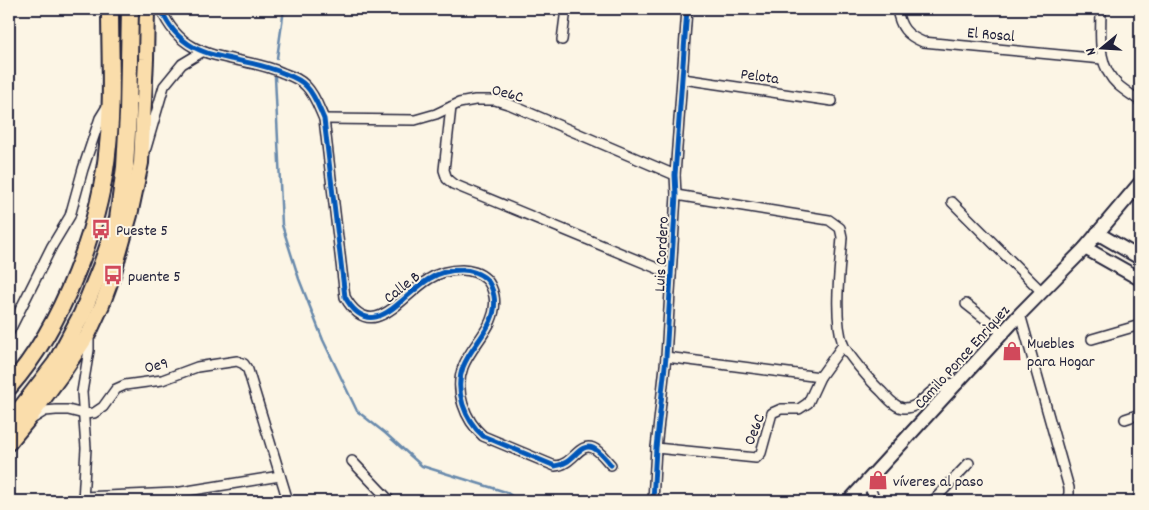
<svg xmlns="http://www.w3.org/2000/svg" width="1149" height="510" font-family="Dekko,sans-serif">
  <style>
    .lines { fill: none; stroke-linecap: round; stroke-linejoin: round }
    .stream { stroke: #698aac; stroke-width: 2.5 }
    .street-casing { stroke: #22223b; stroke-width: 12 }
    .secondary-casing { stroke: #22223b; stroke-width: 16 }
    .primary-casing { stroke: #22223b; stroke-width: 18 }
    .highway-casing { stroke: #22223b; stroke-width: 20 }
    .street { stroke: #fcf5e5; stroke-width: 9 }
    .secondary { stroke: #fcf5e5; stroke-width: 12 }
    .primary { stroke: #faddab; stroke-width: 14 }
    .highway { stroke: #faddab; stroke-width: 16 }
    .cycleway-casing { stroke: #fcf5e5; stroke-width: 8 }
    .cycleway { stroke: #0057b8; stroke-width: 5 }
    .labels { text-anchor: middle; stroke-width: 4; stroke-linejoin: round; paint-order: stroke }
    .street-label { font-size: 16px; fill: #22223b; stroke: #fcf5e5 }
    .poi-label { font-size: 16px; fill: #22223b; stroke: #fcf5e5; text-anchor: start }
  </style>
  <rect width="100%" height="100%" fill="#fcf5e5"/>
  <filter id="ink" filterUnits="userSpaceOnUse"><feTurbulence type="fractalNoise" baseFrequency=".02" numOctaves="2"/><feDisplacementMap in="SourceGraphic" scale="10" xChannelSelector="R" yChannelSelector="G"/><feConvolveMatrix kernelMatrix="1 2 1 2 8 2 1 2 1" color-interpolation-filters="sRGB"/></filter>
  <g filter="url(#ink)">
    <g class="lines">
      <g class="stream">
        <path d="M277,58L284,9"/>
        <path d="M275,77L282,225L299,279L323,340L357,411L385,433L422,466L506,492L519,501"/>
      </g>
      <defs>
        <g id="street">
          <path d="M161,9C185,67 236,52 283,73C291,76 300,79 306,86C315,95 319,108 324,119L345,297C372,345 401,296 429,279C438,273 451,270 462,270C470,270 480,273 486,279C490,283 493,291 494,296C499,325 472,343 463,367C454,391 465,420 483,436L555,466C573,465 579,442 593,448C600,451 606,460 611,465"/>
          <path d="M897,9C900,27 906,35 923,42L1102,59"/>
          <path d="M1101,9C1101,36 1096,65 1118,85C1125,91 1133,96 1140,101"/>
          <path d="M562,40L566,9"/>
          <path d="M683,79L832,101"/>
          <path d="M451,107L444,170L447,179L453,184L671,274"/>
          <path d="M324,119L415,120L436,114L459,103L475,100H495L511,105L675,175"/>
          <path d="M146,148L164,86L182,64L202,52"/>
          <path d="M676,195L829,220L840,228L842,237C840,267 833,316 843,344C847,354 872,383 881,391C887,397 896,409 905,408C925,408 929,380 958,384"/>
          <path d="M952,202L1042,292"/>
          <path d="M966,304L1003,333"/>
          <path d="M1020,314L1069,488V494L1066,501"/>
          <path d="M9,332L52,246L70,216L83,169L100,118L108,105"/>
          <path d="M1092,339L1140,325"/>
          <path d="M666,357L820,377"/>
          <path d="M32,419L45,411L56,410H68L84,414L94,413L103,407L116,389L125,385L162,380L197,367L237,361L244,364L248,370L288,501"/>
          <path d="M1125,419L1140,414"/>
          <path d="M656,448L756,458L761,453L772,413L781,409H799L808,403L820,377L843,345"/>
          <path d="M352,461L390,501"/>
          <path d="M868,482L875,501"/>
          <path d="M859,491L863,501"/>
          <path d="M83,497L175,493L280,476"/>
          <path d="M83,501L86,448L82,392L89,350V335"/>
          <path d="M653,501L656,448L666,357L676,195L675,175L687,9"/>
          <path d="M933,501L969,463"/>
          <path d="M1135,501L1140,500"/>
        </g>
        <g id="secondary">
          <path d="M1097,233L1140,258"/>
          <path d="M1085,248L1140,279"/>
          <path d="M849,501L1020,314L1085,248L1140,183"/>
        </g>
        <path id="primary" d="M9,443L28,420L62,374L89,333L102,305L113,275L130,215L141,163L146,59L147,9"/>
        <g id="highway">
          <path d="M9,387C63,326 101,225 108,145C113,100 110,54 110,9"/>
          <path d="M9,424L56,363L82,314L101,267L118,219L125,167L128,114L130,9"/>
        </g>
      </defs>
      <use href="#street" class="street-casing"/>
      <use href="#secondary" class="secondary-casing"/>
      <use href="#primary" class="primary-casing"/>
      <use href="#highway" class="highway-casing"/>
      <use href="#street" class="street"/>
      <use href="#secondary" class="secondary"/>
      <use href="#primary" class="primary"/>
      <use href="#highway" class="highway"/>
      <defs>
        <g id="cycleway">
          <path d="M161,9C185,67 236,52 283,73C291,76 300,79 306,86C315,95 319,108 324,119L345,297C372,345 401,296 429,279C438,273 451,270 462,270C470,270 480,273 486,279C490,283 493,291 494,296C499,325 472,343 463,367C454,391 465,420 483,436L555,466C573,465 579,442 593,448C600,451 606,460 611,465"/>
          <path d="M653,501L656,448L666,357L676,195L675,175L687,9"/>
        </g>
      </defs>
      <use href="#cycleway" class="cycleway-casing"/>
      <use href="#cycleway" class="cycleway"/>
    </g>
  </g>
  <defs>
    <symbol id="bus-bare" viewBox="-9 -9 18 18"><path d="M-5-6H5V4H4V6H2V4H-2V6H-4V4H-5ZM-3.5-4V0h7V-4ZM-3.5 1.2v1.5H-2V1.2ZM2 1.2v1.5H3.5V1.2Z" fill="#d1495b" stroke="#fcf5e5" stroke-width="2.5" paint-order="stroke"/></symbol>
    <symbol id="shop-bare" viewBox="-9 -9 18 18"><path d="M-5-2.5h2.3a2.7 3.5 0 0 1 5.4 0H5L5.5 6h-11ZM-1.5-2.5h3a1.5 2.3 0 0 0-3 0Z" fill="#d1495b" stroke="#fcf5e5" stroke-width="2.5" paint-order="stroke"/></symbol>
  </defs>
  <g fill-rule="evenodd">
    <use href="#bus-bare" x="87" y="215" width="28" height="28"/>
    <use href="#bus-bare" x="99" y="261" width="28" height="28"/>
    <use href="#shop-bare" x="998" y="337" width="28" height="28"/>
    <use href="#shop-bare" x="864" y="466" width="28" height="28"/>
  </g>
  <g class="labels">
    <g class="street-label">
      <text transform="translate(991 33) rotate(5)" y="6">El Rosal</text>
      <text transform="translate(760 75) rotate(8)" y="6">Pelota</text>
      <text transform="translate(508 92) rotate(15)" y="6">Oe6C</text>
      <text transform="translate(660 254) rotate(-87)" y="6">Luis Cordero</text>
      <text transform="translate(401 286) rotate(-38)" y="6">Calle B</text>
      <text transform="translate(961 356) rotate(-48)" y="6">Camilo Ponce Enrìquez</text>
      <text transform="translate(156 364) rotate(-13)" y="6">Oe9</text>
      <text transform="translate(753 429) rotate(-69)" y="6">Oe6C</text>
    </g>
    <g class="poi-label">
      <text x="116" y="235">Pueste 5</text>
      <text x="128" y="281">puente 5</text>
      <text x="1027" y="348">Muebles<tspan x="1027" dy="18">para Hogar</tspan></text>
      <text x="893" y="486">víveres al paso</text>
    </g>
  </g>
  <rect width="1149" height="510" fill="none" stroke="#fcf5e5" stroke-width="30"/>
  <rect x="15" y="15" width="1119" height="480" fill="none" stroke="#22223b" stroke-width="2" filter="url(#ink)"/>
  <g transform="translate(1102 48) rotate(252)" stroke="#fcf5e5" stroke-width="4" paint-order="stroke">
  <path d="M0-4L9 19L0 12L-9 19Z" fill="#22223b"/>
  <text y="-8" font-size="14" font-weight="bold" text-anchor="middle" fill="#22223b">N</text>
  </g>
</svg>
